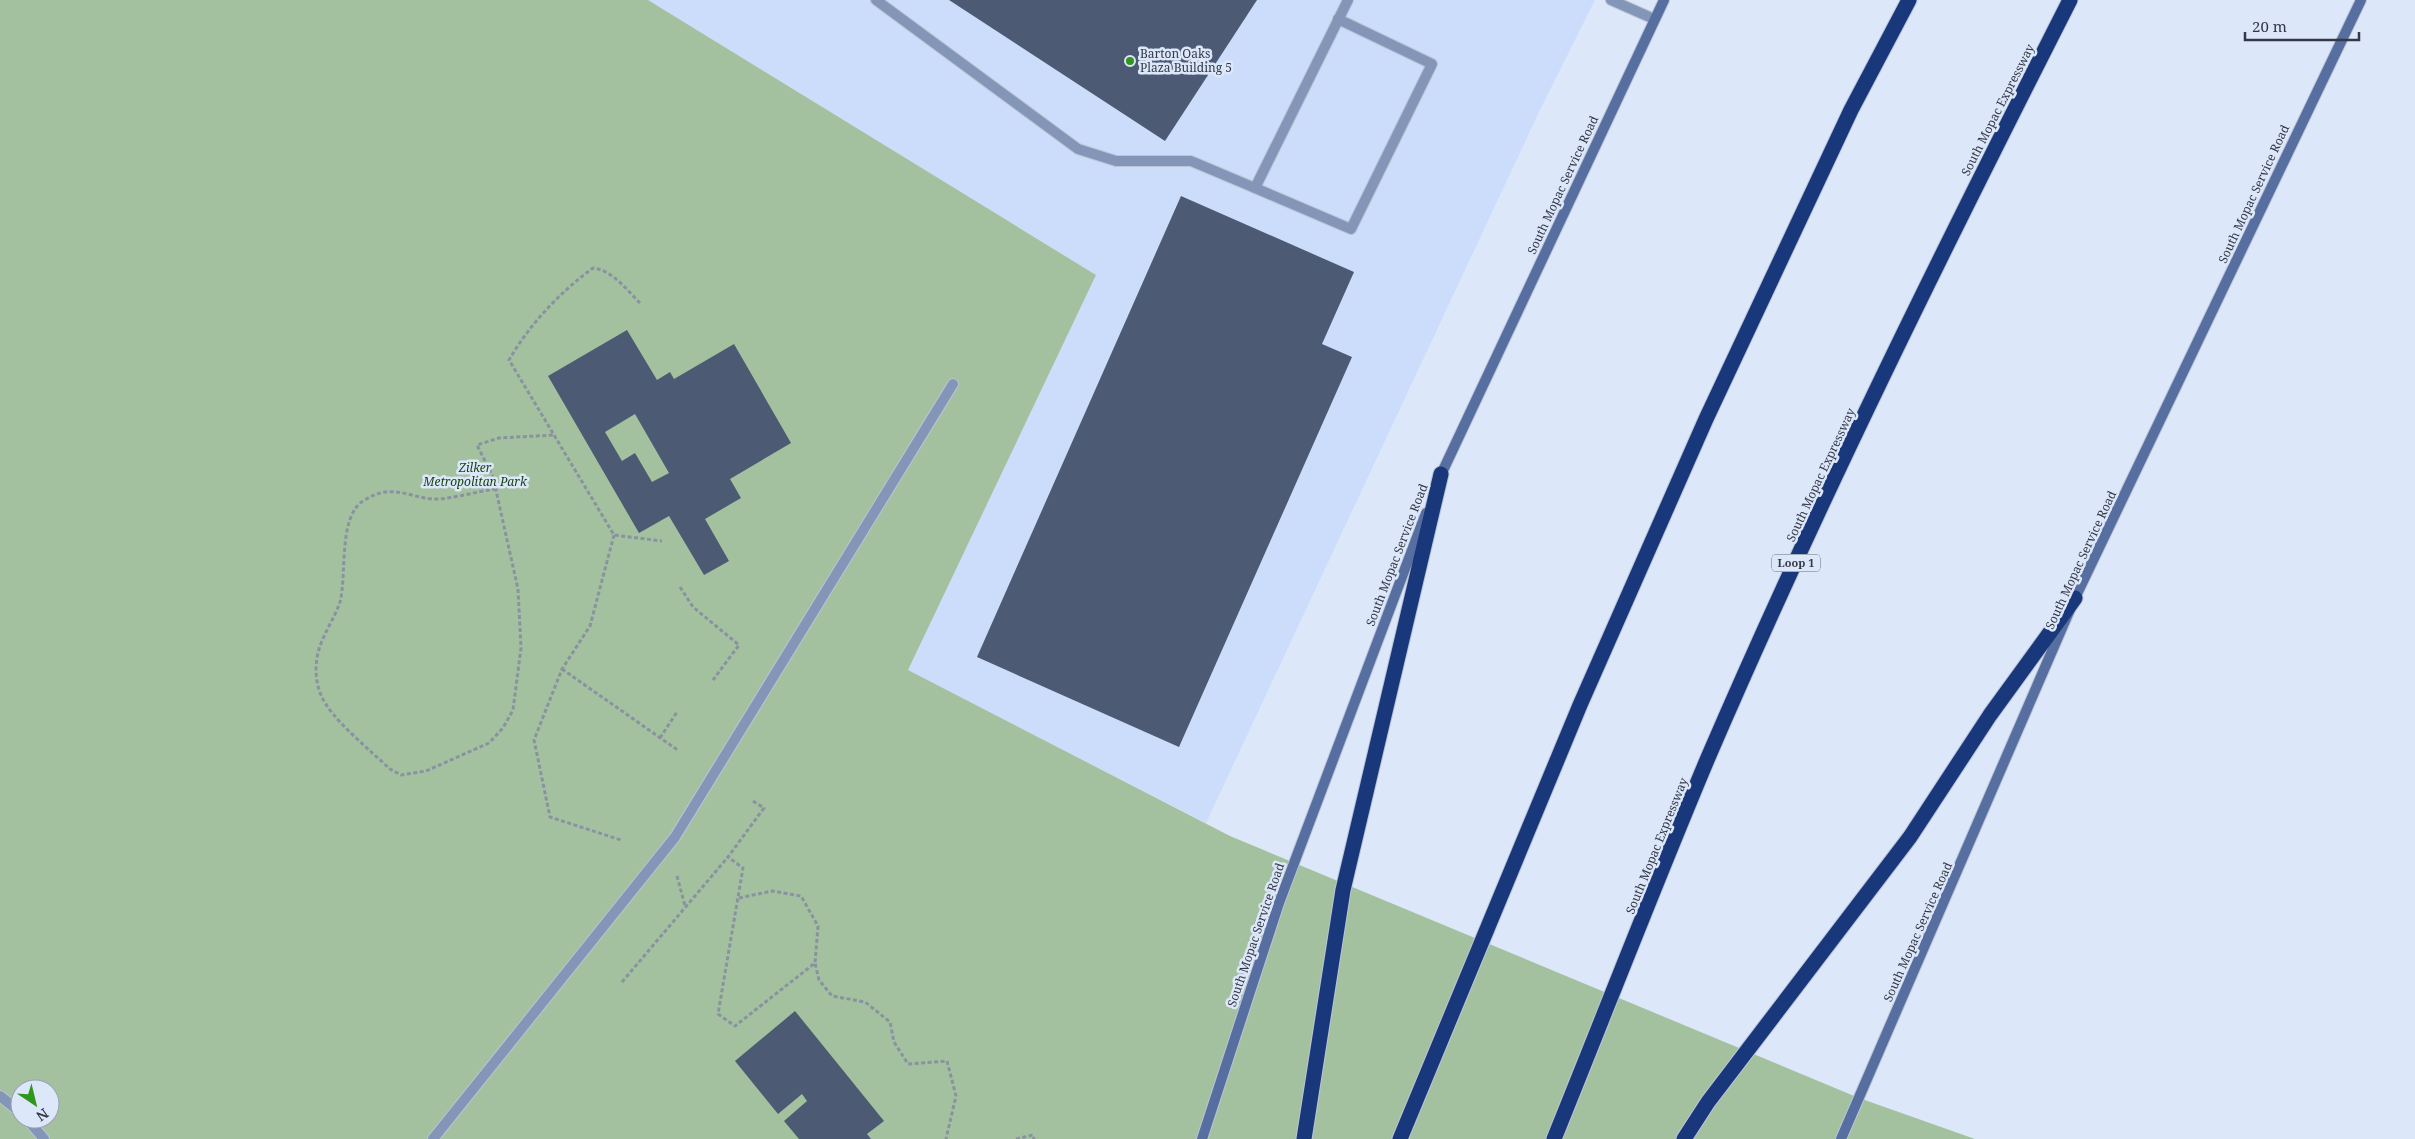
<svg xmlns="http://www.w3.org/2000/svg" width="2415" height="1139" font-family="'Noto Serif',serif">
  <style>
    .built { fill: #ccddfb }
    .green { fill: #a3c19e; fill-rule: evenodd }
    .building { fill: #4c5a74; fill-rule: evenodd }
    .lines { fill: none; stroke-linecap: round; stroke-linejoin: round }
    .lane-casing { stroke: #bbc4d6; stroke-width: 12 }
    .secondary-casing { stroke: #bbc4d6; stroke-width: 12 }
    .highway-casing { stroke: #bbc4d6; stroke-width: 17 }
    .path { stroke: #8a92a2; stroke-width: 3; stroke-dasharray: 4 2.5; stroke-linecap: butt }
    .lane { stroke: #8496b8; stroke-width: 10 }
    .secondary { stroke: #566fa0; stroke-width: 10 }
    .highway { stroke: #19387c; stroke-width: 15 }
    .poi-dot { fill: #30971e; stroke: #dde7fa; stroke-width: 2 }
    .labels { text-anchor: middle; stroke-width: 5; stroke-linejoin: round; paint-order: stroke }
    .shield { fill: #dde7fa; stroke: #666d7c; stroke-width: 1 }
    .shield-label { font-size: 11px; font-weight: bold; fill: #333946 }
    .poi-label { font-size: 12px; fill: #333946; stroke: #dde7fa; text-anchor: start }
    .street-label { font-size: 12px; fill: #333946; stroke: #dde7fa }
    .park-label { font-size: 12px; font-style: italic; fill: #184311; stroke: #dde7fa }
  </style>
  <rect width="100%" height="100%" fill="#dde7fa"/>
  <path class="built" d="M648,0H1595L1538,114L1206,823L907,670L1096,275Z"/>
  <path class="green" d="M0,0H648L1096,275L908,670L1230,836L1859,1098L1975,1139H0ZM20,1089H50V1119H20Z"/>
  <g class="building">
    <path d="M949,0H1257L1165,141Z"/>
    <path d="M1181,196L1354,272L1322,344L1352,357L1179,747L977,657Z"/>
    <path d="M627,330L657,380L670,372L674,379L734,344L791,443L730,479L741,498L705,519L729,561L704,575L669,516L639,533L548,376ZM635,414L669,473L652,482L635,453L622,461L605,432Z"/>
    <path d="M795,1011L884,1121L867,1134L871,1139H799L784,1121L807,1101L802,1094L778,1114L735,1061Z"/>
  </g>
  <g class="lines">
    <defs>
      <g id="lane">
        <path d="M876,0L1078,149L1116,161H1191L1255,188L1348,0"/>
        <path d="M1611,0L1654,19"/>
        <path d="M1255,188L1351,229L1432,64L1338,19"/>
        <path d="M0,1096L20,1112"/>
        <path d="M27,1119L44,1139"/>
        <path d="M433,1139L675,837L953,384"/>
      </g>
      <g id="secondary">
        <path d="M1439,479L1664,0"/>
        <path d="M1202,1139L1279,903L1426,513"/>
        <path d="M1841,1139L2075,598L2361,0"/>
      </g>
      <g id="highway">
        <path d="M1304,1139L1343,890L1441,474"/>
        <path d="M1400,1139L1580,705L1706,419L1851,110L1909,0"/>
        <path d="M1554,1139C1605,1013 1654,886 1707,760C1818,502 1943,250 2070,0"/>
        <path d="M1684,1139L1708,1102L1910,837L1990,715L2075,598"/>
      </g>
    </defs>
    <use href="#lane" class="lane-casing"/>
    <use href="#secondary" class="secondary-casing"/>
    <use href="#highway" class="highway-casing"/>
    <g class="path">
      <path d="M640,303C627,290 612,270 593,268C560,292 529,325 509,360L614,535L662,541"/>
      <path d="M496,489C477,491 450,500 432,499C405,496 391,483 363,501C338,517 347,575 340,602C334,620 320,638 317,658C315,671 316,683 321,695C330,718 371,751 390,769L401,775L426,771L489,743L503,728L513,710L521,648L518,589L493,477L477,445L499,438L554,435"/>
      <path d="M614,535L590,626L562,669L534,740L550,817L621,840"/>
      <path d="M680,587L693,607L739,645L713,680"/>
      <path d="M562,669L679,751"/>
      <path d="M660,738L677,712"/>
      <path d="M753,801L764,808L728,857L743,868L718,1014L735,1026L815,963L819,980L832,996L865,1002L890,1022L894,1042L908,1064L947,1061L956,1096L946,1139"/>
      <path d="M677,876L685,906"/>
      <path d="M739,898L772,891L801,896L818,926L815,963"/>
      <path d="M622,982L728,857"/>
      <path d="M1016,1139L1033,1135L1034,1139"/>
    </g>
    <use href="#lane" class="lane"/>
    <use href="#secondary" class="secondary"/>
    <use href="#highway" class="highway"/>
  </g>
  <circle class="poi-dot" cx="1130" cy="61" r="5"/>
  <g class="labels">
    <rect class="shield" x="1772" y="554.5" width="48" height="17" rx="4"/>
    <g class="shield-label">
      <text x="1796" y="567">Loop 1</text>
    </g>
    <g class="poi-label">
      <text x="1140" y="58">Barton Oaks<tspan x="1140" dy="14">Plaza Building 5</tspan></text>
    </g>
    <g class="street-label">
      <text transform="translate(1998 110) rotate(-63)" y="4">South Mopac Expressway</text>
      <text transform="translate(1563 185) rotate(-65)" y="4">South Mopac Service Road</text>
      <text transform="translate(2254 194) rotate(-65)" y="4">South Mopac Service Road</text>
      <text transform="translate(1821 475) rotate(-65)" y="4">South Mopac Expressway</text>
      <text transform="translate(1397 555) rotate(-69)" y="4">South Mopac Service Road</text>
      <text transform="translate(2081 560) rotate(-65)" y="4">South Mopac Service Road</text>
      <text transform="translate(1657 846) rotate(-68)" y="4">South Mopac Expressway</text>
      <text transform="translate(1918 932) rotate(-66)" y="4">South Mopac Service Road</text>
      <text transform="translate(1256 935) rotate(-71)" y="4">South Mopac Service Road</text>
    </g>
    <g class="park-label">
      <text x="475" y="472">Zilker<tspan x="475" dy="14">Metropolitan Park</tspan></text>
    </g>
  </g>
  <g transform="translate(35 1104) rotate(145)"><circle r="24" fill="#dde7fa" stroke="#99a1b2"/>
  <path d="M0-4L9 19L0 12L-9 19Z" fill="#30971e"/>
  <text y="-8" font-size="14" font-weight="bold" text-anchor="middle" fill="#333946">N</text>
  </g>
  <path d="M2245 32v8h114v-8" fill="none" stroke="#333946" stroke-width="2.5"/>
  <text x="2252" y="32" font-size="15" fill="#333946" stroke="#dde7fa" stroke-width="4" paint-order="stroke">20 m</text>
</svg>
